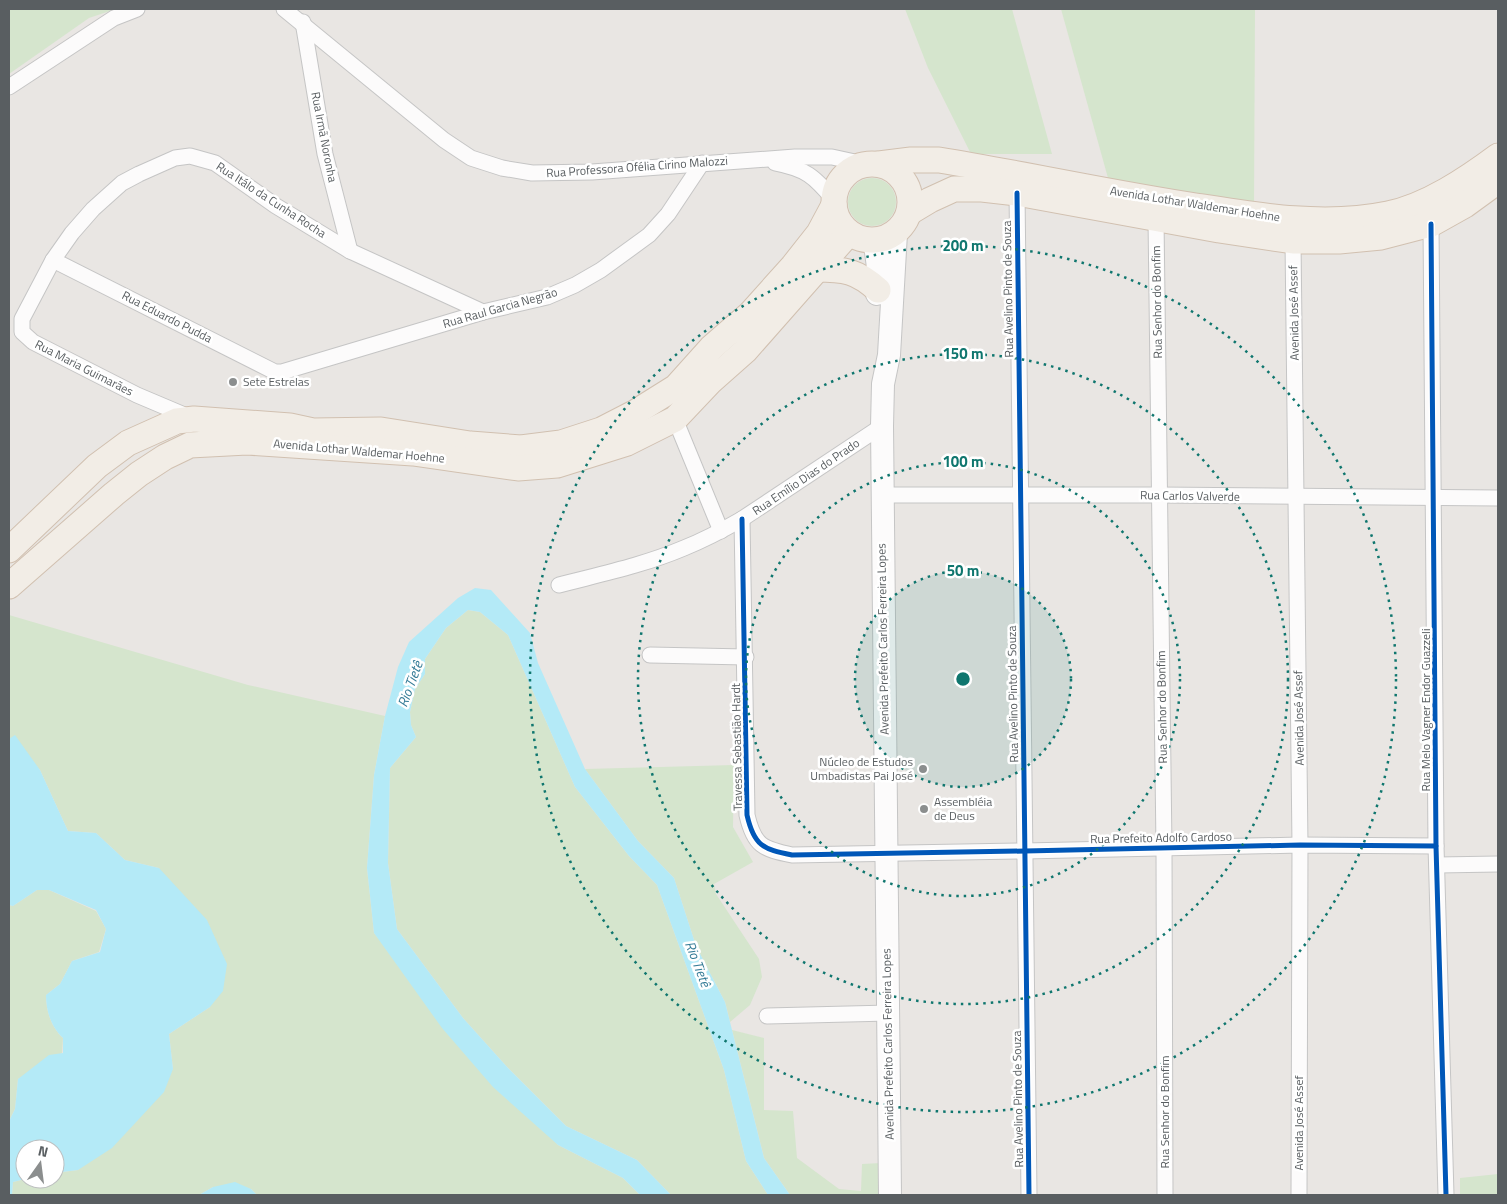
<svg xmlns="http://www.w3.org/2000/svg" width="1507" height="1204" font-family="'Titillium Web',sans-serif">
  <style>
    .green { fill: #d5e5cd }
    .water { fill: #b4eaf7 }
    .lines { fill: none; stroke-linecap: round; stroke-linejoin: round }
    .minor-casing { stroke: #c5c5c5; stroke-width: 17 }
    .secondary-casing { stroke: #c5c5c5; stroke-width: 24 }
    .primary-casing { stroke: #d1c0b0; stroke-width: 27 }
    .minor { stroke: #fcfbfb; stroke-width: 15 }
    .secondary { stroke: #fcfbfb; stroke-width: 22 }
    .primary { stroke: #f2ede6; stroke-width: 25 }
    .cycleway-casing { stroke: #fff; stroke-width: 8 }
    .cycleway { stroke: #0057b8; stroke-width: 5 }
    .ring { fill: none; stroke: #0f766e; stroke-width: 2.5; stroke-dasharray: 2.5 5 }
    .poi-dot { fill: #8b8e8e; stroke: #fff; stroke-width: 2 }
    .labels { text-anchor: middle; stroke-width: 5; stroke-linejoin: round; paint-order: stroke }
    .street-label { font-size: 12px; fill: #595e61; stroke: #fff }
    .poi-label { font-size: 12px; fill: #595e61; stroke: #fff; text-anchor: start }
    .water-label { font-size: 14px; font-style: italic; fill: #347b96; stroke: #fff }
    .centre { fill: #0f766e; stroke: #fff; stroke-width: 2.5 }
    .ring-label { font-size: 15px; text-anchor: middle; font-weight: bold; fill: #0f766e; stroke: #fff; stroke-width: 5; stroke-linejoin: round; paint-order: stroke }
  </style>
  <rect width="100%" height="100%" fill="#e9e6e3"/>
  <g class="green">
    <path d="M9,9H116L89,18L9,74Z"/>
    <path d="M905,9H1012L1052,154H971L928,68Z"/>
    <path d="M1061,9H1255L1254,209L1108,178Z"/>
    <circle cx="872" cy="202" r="24"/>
    <path d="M468,610L480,612L508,635L575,787L629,856L657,885L724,1070L746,1161L768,1195H671L637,1160L566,1126L508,1068L463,1018L397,929L388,863L390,768L416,737L411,725L410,712L415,689L425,674V659L446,628Z"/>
    <path d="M9,615L248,685L385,716L374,775L367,868L374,933L558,1145L623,1178L640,1195H257L251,1189L213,1187L199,1195H12L13,1182L25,1179L46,1186L62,1172L78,1170L173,1069L169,1034L210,1007L159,868L125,860L96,833L68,831L40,770L9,739Z"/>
    <path d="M734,765L733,827L753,862L714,884L716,894L759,959L762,977L750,1005L730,1022L725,1002L696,946L674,878L638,841L585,769Z"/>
    <path d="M37,890H49L96,911L106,929L99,952L72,961L60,984L46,995C46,1011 51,1027 63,1038L62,1053L18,1079L15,1109L9,1121V905L13,906Z"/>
    <path d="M732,1030L764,1038V1110L793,1111L797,1158L839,1189L861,1191L862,1164L881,1163L882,1195H790L764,1158Z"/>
    <path d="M1498,1174V1195H1460V1178Z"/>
  </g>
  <g class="water">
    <path d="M475,588L491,590L530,633L538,663L585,769L638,841L674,878L696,946L725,1002L764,1158L790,1195H768L746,1161L724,1070L657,885L629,856L575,787L508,635L480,612L468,610L446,628L425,659V674L415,689L410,712L411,725L416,737L390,768L388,863L397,929L463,1018L508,1068L566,1126L637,1160L671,1195H640L623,1178L558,1145L493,1087L442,1028L374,933L367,868L374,775L385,716L398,667L409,642L458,598Z"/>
    <path d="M15,735L40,770L68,831L96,833L125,860L159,868L207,920L227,964L223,991L210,1007L169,1034L173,1069L164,1092L112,1148L78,1170L62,1172L55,1178V1149H25V1179L13,1182L12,1195H9V1121L15,1109L18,1079L49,1055L63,1053V1038C51,1027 46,1011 46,995L60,984L72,961L100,952L106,929L96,910L49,890H37L13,906L9,905V739Z"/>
    <path d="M25,1179H54L46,1186Z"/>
    <path d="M235,1182L251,1189L257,1195H199L213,1187Z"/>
  </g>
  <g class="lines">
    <defs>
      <g id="minor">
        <path d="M284,9L444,140L471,158L502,168L532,173L592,172L795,157H832L864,164"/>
        <path d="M303,22L325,154L350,251"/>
        <path d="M9,87L114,18L137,9"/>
        <path d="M775,163C806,169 814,176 834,200"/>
        <path d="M1017,193L1029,1195"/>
        <path d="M1156,219L1164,848L1165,1195"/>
        <path d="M1431,224L1436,846L1446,1195"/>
        <path d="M1293,241L1300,845L1299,1195"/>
        <path d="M53,260L275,372H282L483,312L547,297L575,285L601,270L649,235L668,214L702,163"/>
        <path d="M189,417L137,395L33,342L22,332V319L53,260L72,233L93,209L122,183L139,174L175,158L190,156L215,163L276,206L350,251L483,312"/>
        <path d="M675,419L721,531"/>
        <path d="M882,495H1159L1498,498"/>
        <path d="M742,519L747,815C754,846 763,849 792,855L1025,851L1300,845L1436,846"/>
        <path d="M559,585C601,574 644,565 684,548C704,540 723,530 742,519L882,426"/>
        <path d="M650,655L746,657"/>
        <path d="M1438,865L1498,864"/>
        <path d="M767,1016L889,1013"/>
      </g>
      <g id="secondary">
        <path d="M873,240C879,259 879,275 877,294"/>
        <path d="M890,1195L882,426L883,384L889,355L896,233"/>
      </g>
      <g id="primary">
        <circle cx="872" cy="202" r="38"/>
        <path d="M879,164L911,160H939C1025,174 1110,193 1196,206C1259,216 1325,227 1388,214C1427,206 1467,179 1498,156"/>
        <path d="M910,212L930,200L954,189H982L1017,193L1219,230L1293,241H1339L1381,237L1431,224L1465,205L1498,181"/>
        <path d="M816,269C845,269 857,271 878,290"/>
        <path d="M9,550L97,466L128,443L177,421L194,419L290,426L313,431L381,430L470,444L521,448L561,443L601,430L636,412L676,387L711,348L750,314L793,266L819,233L834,205"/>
        <path d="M9,586L114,494L139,474L165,457L190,445L247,442L413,453L518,468L557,465L627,443L675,419L710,382L745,351L849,233"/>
      </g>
    </defs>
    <use href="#minor" class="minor-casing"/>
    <use href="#secondary" class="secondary-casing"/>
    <use href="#primary" class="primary-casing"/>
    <use href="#minor" class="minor"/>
    <use href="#secondary" class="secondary"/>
    <use href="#primary" class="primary"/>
    <defs>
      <g id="cycleway">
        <path d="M1017,193L1029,1195"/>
        <path d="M1431,224L1436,846L1446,1195"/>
        <path d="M742,519L747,815C754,846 763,849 792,855L1025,851L1300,845L1436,846"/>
      </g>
    </defs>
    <use href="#cycleway" class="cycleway-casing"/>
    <use href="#cycleway" class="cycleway"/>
  </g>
  <circle cx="963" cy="679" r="108" fill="#0f766e" fill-opacity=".12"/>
  <g class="ring">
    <circle cx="963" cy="679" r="108"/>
    <circle cx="963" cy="679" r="217"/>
    <circle cx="963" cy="679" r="325"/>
    <circle cx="963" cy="679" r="433"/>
  </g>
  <g class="poi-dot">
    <circle cx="233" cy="382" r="5"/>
    <circle cx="923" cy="769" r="5"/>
    <circle cx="924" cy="809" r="5"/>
  </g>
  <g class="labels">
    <g class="street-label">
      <text transform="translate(324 137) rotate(79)" y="4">Rua Irmã Noronha</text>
      <text transform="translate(637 167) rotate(-4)" y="4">Rua Professora Ofélia Cirino Malozzi</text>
      <text transform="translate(271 200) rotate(33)" y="4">Rua Itálo da Cunha Rocha</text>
      <text transform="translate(1195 204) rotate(9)" y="4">Avenida Lothar Waldemar Hoehne</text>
      <text transform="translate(1008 289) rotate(-91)" y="4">Rua Avelino Pinto de Souza</text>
      <text transform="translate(1157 302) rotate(-91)" y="4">Rua Senhor do Bonfim</text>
      <text transform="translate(500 308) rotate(-16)" y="4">Rua Raul Garcia Negrão</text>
      <text transform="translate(1294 313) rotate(-91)" y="4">Avenida José Assef</text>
      <text transform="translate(167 317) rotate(27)" y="4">Rua Eduardo Pudda</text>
      <text transform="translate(84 368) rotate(27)" y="4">Rua Maria Guimarães</text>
      <text transform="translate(359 451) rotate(5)" y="4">Avenida Lothar Waldemar Hoehne</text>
      <text transform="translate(806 477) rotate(-34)" y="4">Rua Emílio Dias do Prado</text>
      <text transform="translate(1190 496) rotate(1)" y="4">Rua Carlos Valverde</text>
      <text transform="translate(883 639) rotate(-91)" y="4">Avenida Prefeito Carlos Ferreira Lopes</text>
      <text transform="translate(1013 694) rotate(-91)" y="4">Rua Avelino Pinto de Souza</text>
      <text transform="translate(1162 707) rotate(-91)" y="4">Rua Senhor do Bonfim</text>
      <text transform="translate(1426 710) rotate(-90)" y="4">Rua Melo Vagner Endor Guazzeli</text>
      <text transform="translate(1299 718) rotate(-91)" y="4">Avenida José Assef</text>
      <text transform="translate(737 747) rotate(-91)" y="4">Travessa Sebastião Hardt</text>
      <text transform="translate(1161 838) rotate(-1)" y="4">Rua Prefeito Adolfo Cardoso</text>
      <text transform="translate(888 1044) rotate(-91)" y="4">Avenida Prefeito Carlos Ferreira Lopes</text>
      <text transform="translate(1018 1099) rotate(-91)" y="4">Rua Avelino Pinto de Souza</text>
      <text transform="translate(1165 1112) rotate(-90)" y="4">Rua Senhor do Bonfim</text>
      <text transform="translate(1299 1123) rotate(-90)" y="4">Avenida José Assef</text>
    </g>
    <g class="poi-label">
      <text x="243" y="386">Sete Estrelas</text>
      <text x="913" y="766" text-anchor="end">Núcleo de Estudos<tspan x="913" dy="14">Umbadistas Pai José</tspan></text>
      <text x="934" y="806">Assembléia<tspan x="934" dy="14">de Deus</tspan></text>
    </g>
    <g class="water-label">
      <text transform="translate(410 684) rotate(-70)" y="5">Rio Tietê</text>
      <text transform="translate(698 964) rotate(69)" y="5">Rio Tietê</text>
    </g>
  </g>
  <circle cx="963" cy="679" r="8" class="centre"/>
  <g class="ring-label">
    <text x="963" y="251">200 m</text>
    <text x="963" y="359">150 m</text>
    <text x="963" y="467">100 m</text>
    <text x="963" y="576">50 m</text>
  </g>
  <rect width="1507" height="1204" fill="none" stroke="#595e61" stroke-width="20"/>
  <g transform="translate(40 1164) rotate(14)"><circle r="24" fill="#ffffff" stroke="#bdbfc0"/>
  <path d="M0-4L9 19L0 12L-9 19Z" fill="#8b8e8e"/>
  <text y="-8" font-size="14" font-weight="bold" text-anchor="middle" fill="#595e61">N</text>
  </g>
</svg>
